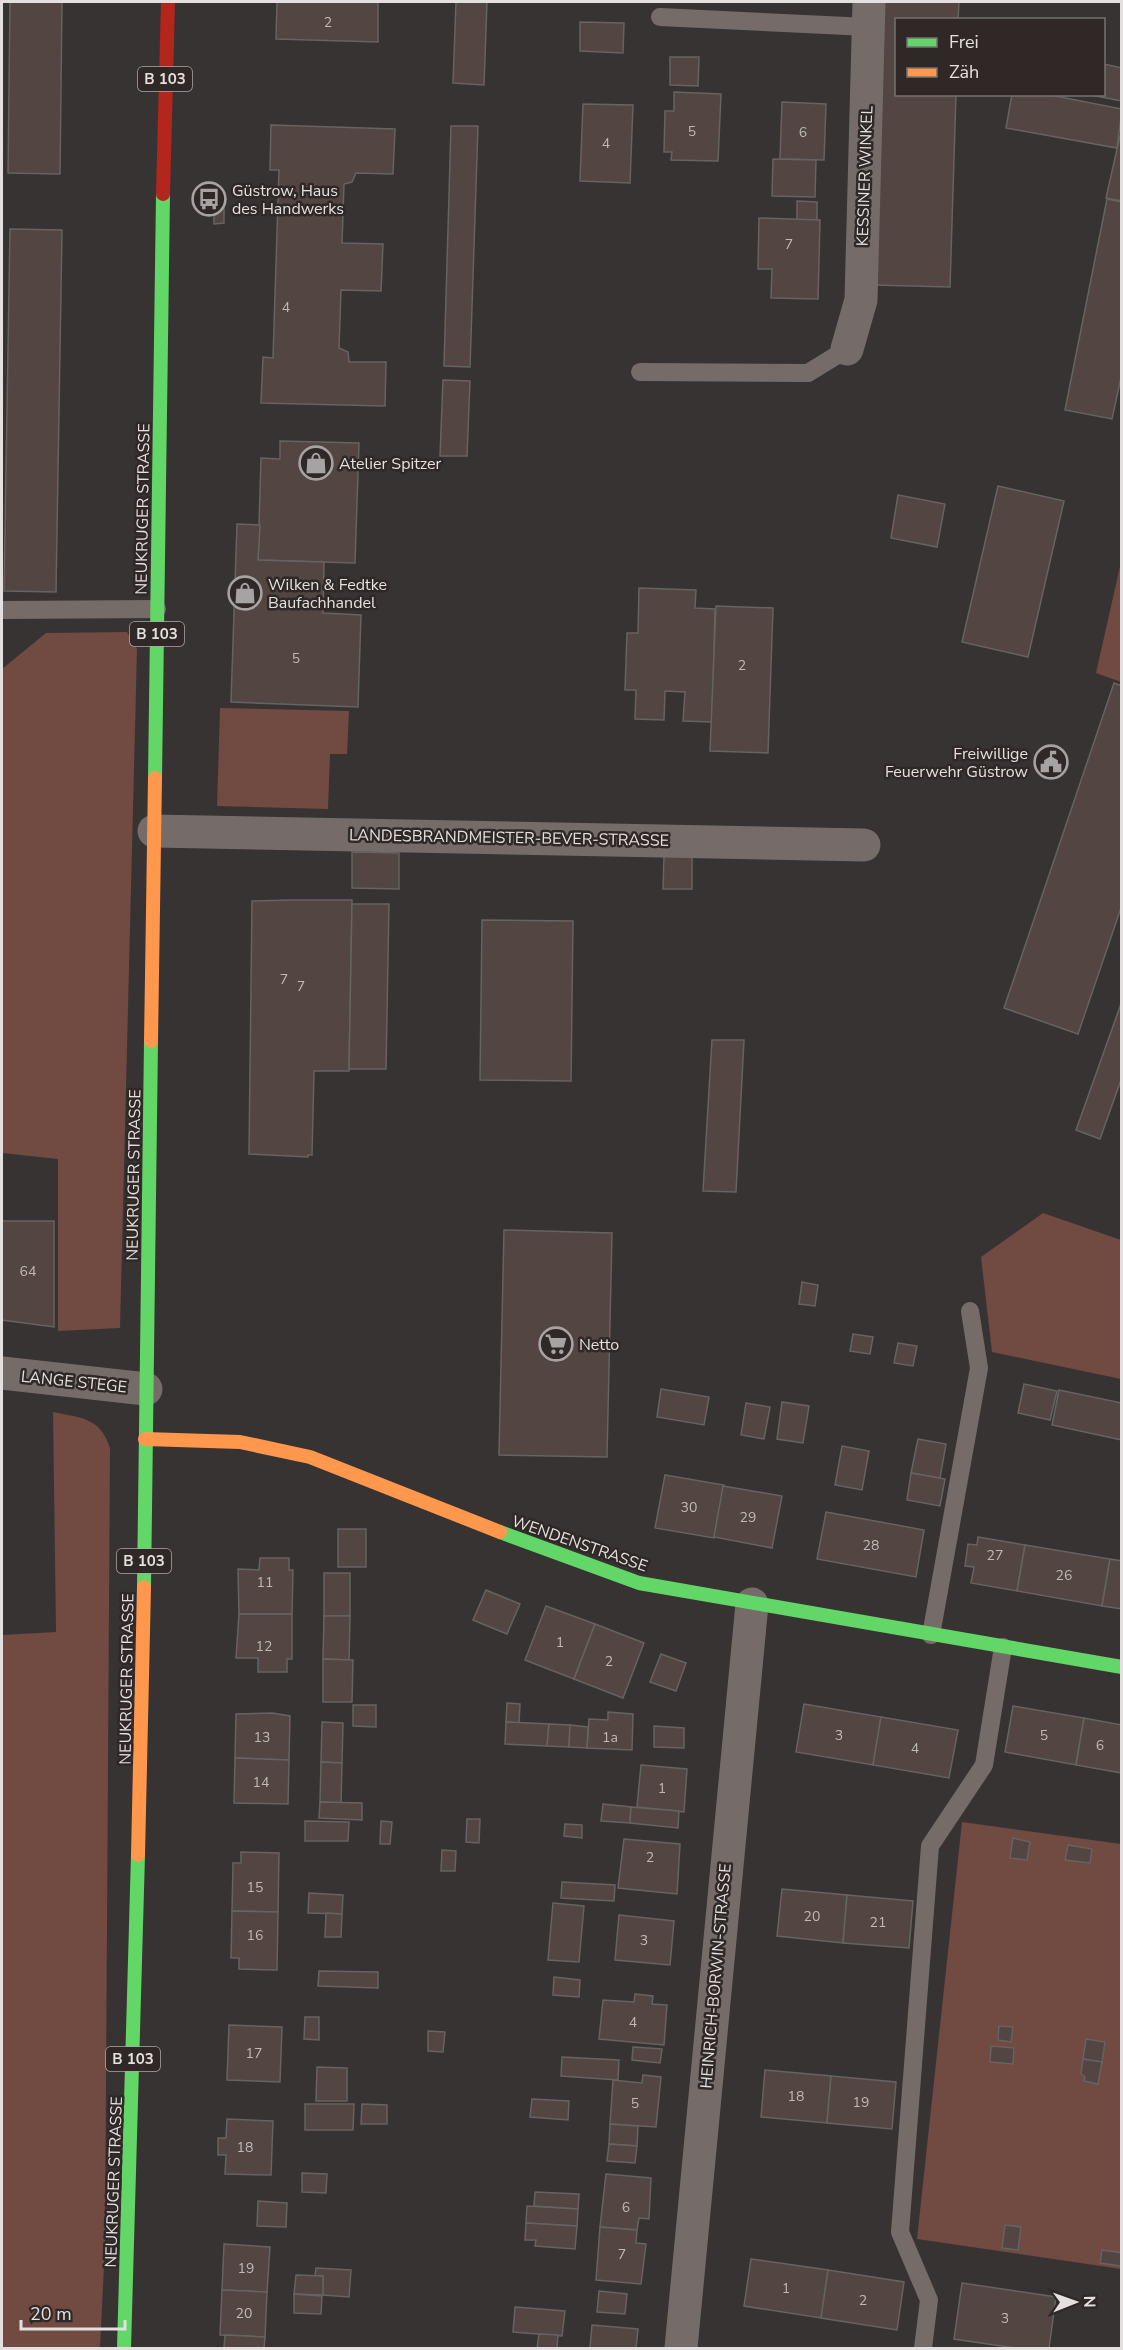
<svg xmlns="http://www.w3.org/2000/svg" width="1123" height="2350" font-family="'Nunito Sans',sans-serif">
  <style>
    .green { fill: #714a42 }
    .building { fill: #524542; stroke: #666362; stroke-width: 1.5 }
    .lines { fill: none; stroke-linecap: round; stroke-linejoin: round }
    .lane { stroke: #756c6a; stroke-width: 18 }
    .street { stroke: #756c6a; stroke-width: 33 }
    .fast { stroke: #63d668; stroke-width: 14 }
    .slow { stroke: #ff974d; stroke-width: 14 }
    .jam { stroke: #b3261e; stroke-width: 14 }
    .labels { text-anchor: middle; stroke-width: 5; stroke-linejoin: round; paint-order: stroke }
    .number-label { font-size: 14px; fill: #c0b9b8 }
    .shield { fill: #2f2827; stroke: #aea9a8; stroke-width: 1.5 }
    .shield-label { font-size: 15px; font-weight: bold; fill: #e4e0df }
    .street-label { font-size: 16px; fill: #e4e0df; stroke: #2f2827 }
    .poi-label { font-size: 16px; fill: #e4e0df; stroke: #2f2827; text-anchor: start }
  </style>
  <rect width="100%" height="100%" fill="#373332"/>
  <g class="green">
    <path d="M1121,562L1122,682H1121L1096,673Z"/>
    <path d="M127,632L137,649L120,1328L58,1331V1159L2,1153V669L46,633Z"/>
    <path d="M220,708L349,711L347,754H330L328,809L217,806Z"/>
    <path d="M1043,1213L1121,1240V1379L992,1352L981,1257Z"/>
    <path d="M53,1412C81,1418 100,1417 110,1448L105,2245L100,2348H2V1635L56,1632Z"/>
    <path d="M962,1822L1121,1844V2269L917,2239Z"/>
  </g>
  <g class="building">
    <path d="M10,2H62L60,174L8,173Z"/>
    <path d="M277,2H378V42L276,39Z"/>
    <path d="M456,2H487L484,85L453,83Z"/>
    <path d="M881,2H959L958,20H896V94H956L950,287L873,285Z"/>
    <path d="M580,22L624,23L623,53L580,51Z"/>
    <path d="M670,57H699L698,86L670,85Z"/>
    <path d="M1104,64L1122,68V101L1086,94H1104Z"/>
    <path d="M674,92L721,94L718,161L671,160L672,152H664L665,111H674Z"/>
    <path d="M1012,94H1045L1122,109L1117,148L1006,128Z"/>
    <path d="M782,102L826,104L824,160L780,159Z"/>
    <path d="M583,104L633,105L630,183L580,181Z"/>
    <path d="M271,125L395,129L393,174L356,173L352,182L344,184L342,243L383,244L381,291L341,290L339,348L348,352L349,362H386L385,406L261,403L263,357L273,358L279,170H270Z"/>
    <path d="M451,126H478L470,367L444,366Z"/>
    <path d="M1122,127V201L1106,198Z"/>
    <path d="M773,159L816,160L815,197L772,196Z"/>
    <path d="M1107,199L1122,202V373L1112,419L1065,410Z"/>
    <path d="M797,201L817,202V220H797Z"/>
    <path d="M214,202H224V223L214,224Z"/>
    <path d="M759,218L820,220L818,299L771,298L772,269H758Z"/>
    <path d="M10,229L62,230L56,592L4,591Z"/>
    <path d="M443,380L470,381L467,456H440Z"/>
    <path d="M280,441L359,443L355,563L258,560L261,458L280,459Z"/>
    <path d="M998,486L1064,501L1028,657L962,642Z"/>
    <path d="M898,495L945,504L937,547L891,538Z"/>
    <path d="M237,524L260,525L258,560L324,562L323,613L361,615L358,707L231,702Z"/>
    <path d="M639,588L696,590L695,608L715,609L712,722L683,721L685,692L665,691L664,720L635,719L636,690H625L627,633H638Z"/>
    <path d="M716,606L773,608L768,753L710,751Z"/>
    <path d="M1114,683L1122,686V905L1078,1034L1004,1008Z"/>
    <path d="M352,852L399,853V889L352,888Z"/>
    <path d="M664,855L692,856V889H663Z"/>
    <path d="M291,900H352L349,1071H314L312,1155H308V1157L249,1154L252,901Z"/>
    <path d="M352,904H389L386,1069H349Z"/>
    <path d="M482,920L573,921L571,1081L480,1080Z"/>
    <path d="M1122,1001V1077L1100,1139L1076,1130Z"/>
    <path d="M712,1040H744L736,1192L703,1191Z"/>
    <path d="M2,1221H54V1327L2,1320Z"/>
    <path d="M504,1230L612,1233L607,1457L499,1455Z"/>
    <path d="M802,1282L818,1285L815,1306L799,1304Z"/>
    <path d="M853,1334L873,1337L870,1354L850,1351Z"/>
    <path d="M898,1343L917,1346L913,1366L894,1363Z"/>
    <path d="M1024,1384L1057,1391L1050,1420L1018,1413Z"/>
    <path d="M661,1389L709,1397L704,1425L657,1417Z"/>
    <path d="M1059,1390L1122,1403V1440L1052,1425Z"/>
    <path d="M782,1402L809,1406L803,1443L777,1439Z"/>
    <path d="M746,1403L770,1407L764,1439L741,1435Z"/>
    <path d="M918,1439L946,1444L940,1478L911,1473Z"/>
    <path d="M842,1446L869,1451L862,1490L835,1485Z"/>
    <path d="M911,1473L945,1479L940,1506L907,1500Z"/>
    <path d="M665,1475L724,1485L714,1538L655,1528Z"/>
    <path d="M723,1486L782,1496L772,1548L714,1537Z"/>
    <path d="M826,1512L924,1530L916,1577L817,1559Z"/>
    <rect x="338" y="1529" width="28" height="38"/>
    <path d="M978,1537L1025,1545L1017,1591L971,1583L974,1567L965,1566L968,1544L977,1545Z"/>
    <path d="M1025,1545L1110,1559L1102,1606L1017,1591Z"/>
    <path d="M260,1558H289V1570H293L292,1614H239L238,1569L259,1570Z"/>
    <path d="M1110,1559L1122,1561V1609L1102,1606Z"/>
    <rect x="324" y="1573" width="26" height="43"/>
    <path d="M486,1590L520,1604L507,1634L473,1620Z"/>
    <path d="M546,1606L595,1624L574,1679L525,1660Z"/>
    <path d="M239,1614H292V1659H287V1672H258V1658H236Z"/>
    <path d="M324,1616H350L349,1660L323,1659Z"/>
    <path d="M595,1624L644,1643L623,1698L574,1679Z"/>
    <path d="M661,1654L686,1663L676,1691L650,1682Z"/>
    <path d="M323,1659L353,1660L352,1702H323Z"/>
    <path d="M507,1703L520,1704L519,1723L506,1722Z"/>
    <path d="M804,1704L881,1717L873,1765L796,1752Z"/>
    <path d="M353,1705H376V1727L353,1726Z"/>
    <path d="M1013,1706L1084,1718L1076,1765L1005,1752Z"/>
    <path d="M608,1712L633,1714L632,1750L587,1748L589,1719L608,1720Z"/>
    <path d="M272,1713L290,1716L289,1760L235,1758L236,1714Z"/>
    <path d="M881,1717L958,1730L949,1778L873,1765Z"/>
    <path d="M1084,1718L1122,1725V1773L1076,1765Z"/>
    <path d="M322,1722L343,1723L342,1763L321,1762Z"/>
    <path d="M506,1722L549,1724L547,1746L505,1744Z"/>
    <path d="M549,1724L570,1725L569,1747L547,1746Z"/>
    <path d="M570,1725L588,1727L587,1748L569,1747Z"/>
    <path d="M654,1726L684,1728V1748L654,1747Z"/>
    <path d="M235,1758L289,1760L288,1804L234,1803Z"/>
    <path d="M321,1762L342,1763L341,1803L320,1802Z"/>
    <path d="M641,1765L687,1769L684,1812L637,1807Z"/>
    <path d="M320,1802L362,1803V1820L319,1818Z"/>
    <path d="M603,1804L631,1807L630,1823L601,1821Z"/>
    <path d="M631,1807L679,1811L678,1828L630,1823Z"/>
    <path d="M467,1819H480L479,1843L466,1842Z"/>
    <path d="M305,1821L349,1822L348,1841H305Z"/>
    <path d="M381,1821L392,1822L390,1844H380Z"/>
    <path d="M565,1824L582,1825V1838L564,1836Z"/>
    <path d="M1013,1838L1030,1842L1027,1860L1010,1858Z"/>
    <path d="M624,1839L680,1844L677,1894L618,1888Z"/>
    <path d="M1068,1845L1092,1849L1090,1863L1065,1860Z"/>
    <path d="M442,1850L456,1851L455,1871H441Z"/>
    <path d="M241,1852L279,1853L278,1912L232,1911L233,1863H241Z"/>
    <path d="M562,1882L615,1885L614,1901L561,1898Z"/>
    <path d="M782,1889L847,1895L843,1943L777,1936Z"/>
    <path d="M309,1893L343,1895L342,1914L308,1913Z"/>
    <path d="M847,1895L913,1901L909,1948L843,1943Z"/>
    <path d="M553,1903L584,1906L579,1962L548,1960Z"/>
    <path d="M232,1911L278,1912L277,1970L239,1969V1958H231Z"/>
    <path d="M326,1913L342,1914L341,1937H325Z"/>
    <path d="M619,1915L674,1921L670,1965L615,1960Z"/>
    <path d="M319,1971L378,1972V1988L318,1986Z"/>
    <path d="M554,1977L580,1980L579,1997L553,1995Z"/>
    <path d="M635,1994L653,1996L652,2004L667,2005L664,2045L599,2039L603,2000L634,2002Z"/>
    <path d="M305,2017H319V2040L304,2039Z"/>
    <path d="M229,2025L282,2027L280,2082L227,2080Z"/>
    <path d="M999,2026L1013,2027L1011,2042L998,2040Z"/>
    <path d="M428,2031L445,2032L443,2052L428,2051Z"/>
    <path d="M1086,2039L1105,2042L1102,2062L1083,2059Z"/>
    <path d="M991,2046L1014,2048L1013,2064L990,2062Z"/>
    <path d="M633,2047L662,2049L660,2063L632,2060Z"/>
    <path d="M562,2057L619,2060L618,2080L561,2076Z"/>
    <path d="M1083,2059L1102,2062L1098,2084L1084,2081L1085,2077L1081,2074Z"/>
    <path d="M317,2067L347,2068V2101H316Z"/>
    <path d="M765,2070L831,2076L827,2123L761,2117Z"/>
    <path d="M643,2075L661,2077L656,2127L610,2124L613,2080L642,2083Z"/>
    <path d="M831,2076L896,2082L892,2129L827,2123Z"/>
    <path d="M532,2099L569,2101L568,2120L530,2117Z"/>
    <path d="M305,2104H354L353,2130H305Z"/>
    <path d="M362,2104L387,2105V2124H361Z"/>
    <path d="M227,2119L273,2121L271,2175L225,2174L226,2155H218V2138H226Z"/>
    <path d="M610,2124L638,2126L637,2146L609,2144Z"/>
    <path d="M609,2144L637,2146L635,2163L607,2161Z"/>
    <path d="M302,2173L327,2174L326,2193L302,2192Z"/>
    <path d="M606,2174L651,2178L649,2219L639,2218L637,2230L600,2227Z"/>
    <path d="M535,2192L579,2194L578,2209L534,2206Z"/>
    <path d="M258,2201L287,2203L286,2227L257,2226Z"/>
    <path d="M527,2206L578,2209L577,2226L526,2223Z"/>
    <path d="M526,2223L577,2226L575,2249L535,2246L536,2240H525Z"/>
    <path d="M1005,2225L1021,2227L1018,2250L1002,2248Z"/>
    <path d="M600,2227L637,2230L636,2243L646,2244L641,2284L596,2280Z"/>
    <path d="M224,2244L270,2247L267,2292L222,2290Z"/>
    <path d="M1102,2250L1122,2253L1121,2266L1100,2263Z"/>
    <path d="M751,2259L828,2270L821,2318L744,2306Z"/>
    <path d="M316,2268L351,2270L349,2297L323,2295V2276H315Z"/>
    <path d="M828,2270L904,2282L897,2330L821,2318Z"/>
    <path d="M296,2275L323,2276V2295L294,2294Z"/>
    <path d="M962,2283L1056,2297L1049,2348H1015L954,2339Z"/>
    <path d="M222,2290L267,2292L265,2337L220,2335Z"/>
    <path d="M599,2291L627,2294L625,2314L597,2312Z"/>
    <path d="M294,2294L322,2296L321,2314L294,2313Z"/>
    <path d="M515,2307L565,2311L562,2336L513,2332Z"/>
    <path d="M592,2325L638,2329L636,2348H590Z"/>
    <path d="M539,2334L558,2335L557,2348H537Z"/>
    <path d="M225,2335L265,2337L264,2348H224Z"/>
  </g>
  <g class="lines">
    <g class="lane">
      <path d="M660,17L868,27"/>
      <path d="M640,372L808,373L847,349"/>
      <path d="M2,610L157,609"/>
      <path d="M931,1635L979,1368L970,1311"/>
      <path d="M923,2348L929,2300L900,2232L930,1846L984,1765L1003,1647"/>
    </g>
    <g class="street">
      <path d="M847,349L861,300L869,2"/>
      <path d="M154,831L864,845"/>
      <path d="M2,1373L146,1389"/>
      <path d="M681,2348L752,1604"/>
    </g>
    <g class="fast">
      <path d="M155,778L163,194"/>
      <path d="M500,1532L639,1583L1122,1667"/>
      <path d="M144,1587L151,1041"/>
      <path d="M124,2348L138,1855"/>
    </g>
    <g class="slow">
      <path d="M151,1041L155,778"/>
      <path d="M145,1439L240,1442L310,1457L500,1532"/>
      <path d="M138,1855L144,1587"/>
    </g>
    <path class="jam" d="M163,194L168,2"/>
  </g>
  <defs>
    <symbol id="bus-ring" viewBox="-11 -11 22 22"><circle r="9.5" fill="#2f2827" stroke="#a7a3a2" stroke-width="1.5"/><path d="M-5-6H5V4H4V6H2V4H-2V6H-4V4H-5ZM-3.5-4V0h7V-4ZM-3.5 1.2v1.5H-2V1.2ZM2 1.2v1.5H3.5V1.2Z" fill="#a7a3a2"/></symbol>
    <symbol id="shop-ring" viewBox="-11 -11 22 22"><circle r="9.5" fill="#2f2827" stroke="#a7a3a2" stroke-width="1.5"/><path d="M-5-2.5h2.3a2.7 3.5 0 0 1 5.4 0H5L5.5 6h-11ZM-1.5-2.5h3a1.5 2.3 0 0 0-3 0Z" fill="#a7a3a2"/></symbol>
    <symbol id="civic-ring" viewBox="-11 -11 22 22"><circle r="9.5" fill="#2f2827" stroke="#a7a3a2" stroke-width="1.5"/><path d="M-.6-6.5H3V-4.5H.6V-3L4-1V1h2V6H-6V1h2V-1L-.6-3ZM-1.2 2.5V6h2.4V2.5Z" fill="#a7a3a2"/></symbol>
    <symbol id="supermarket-ring" viewBox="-11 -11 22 22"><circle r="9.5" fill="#2f2827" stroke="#a7a3a2" stroke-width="1.5"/><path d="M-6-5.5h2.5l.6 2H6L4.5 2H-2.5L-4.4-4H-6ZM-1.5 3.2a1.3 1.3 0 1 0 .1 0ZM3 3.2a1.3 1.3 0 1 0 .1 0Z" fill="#a7a3a2"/></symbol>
  </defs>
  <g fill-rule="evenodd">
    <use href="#bus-ring" x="190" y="180" width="38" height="38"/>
    <use href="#shop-ring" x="297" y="444" width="38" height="38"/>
    <use href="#shop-ring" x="226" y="574" width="38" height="38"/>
    <use href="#civic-ring" x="1032" y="743" width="38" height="38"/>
    <use href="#supermarket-ring" x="537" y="1325" width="38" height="38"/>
  </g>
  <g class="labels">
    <g class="number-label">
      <text x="328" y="27">2</text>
      <text x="692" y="136">5</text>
      <text x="803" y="137">6</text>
      <text x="606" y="148">4</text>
      <text x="789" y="249">7</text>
      <text x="286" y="312">4</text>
      <text x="296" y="663">5</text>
      <text x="742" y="670">2</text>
      <text x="284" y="984">7</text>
      <text x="301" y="991">7</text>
      <text x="28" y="1276">64</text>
      <text x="689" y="1512">30</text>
      <text x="748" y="1522">29</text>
      <text x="871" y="1550">28</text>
      <text x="995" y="1560">27</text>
      <text x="1064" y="1580">26</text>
      <text x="265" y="1587">11</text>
      <text x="560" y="1647">1</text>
      <text x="264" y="1651">12</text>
      <text x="609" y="1666">2</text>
      <text x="839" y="1740">3</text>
      <text x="1044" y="1740">5</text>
      <text x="262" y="1742">13</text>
      <text x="610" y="1742">1a</text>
      <text x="1100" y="1750">6</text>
      <text x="915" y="1753">4</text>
      <text x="261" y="1787">14</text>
      <text x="662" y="1793">1</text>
      <text x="650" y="1862">2</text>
      <text x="255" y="1892">15</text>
      <text x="812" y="1921">20</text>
      <text x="878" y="1927">21</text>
      <text x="255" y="1940">16</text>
      <text x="644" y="1945">3</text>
      <text x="633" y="2027">4</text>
      <text x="254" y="2058">17</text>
      <text x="796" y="2101">18</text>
      <text x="861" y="2107">19</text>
      <text x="635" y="2108">5</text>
      <text x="245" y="2152">18</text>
      <text x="626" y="2212">6</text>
      <text x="622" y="2259">7</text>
      <text x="246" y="2273">19</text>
      <text x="786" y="2293">1</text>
      <text x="863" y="2305">2</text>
      <text x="244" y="2318">20</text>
      <text x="1005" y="2323">3</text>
    </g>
    <g class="shield">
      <rect x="138" y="67" width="54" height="24" rx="4.5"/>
      <rect x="130" y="622" width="54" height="24" rx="4.5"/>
      <rect x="117" y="1549" width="54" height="24" rx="4.5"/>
      <rect x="106" y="2047" width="54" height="24" rx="4.5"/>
    </g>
    <g class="shield-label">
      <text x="165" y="84">B 103</text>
      <text x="157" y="639">B 103</text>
      <text x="144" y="1566">B 103</text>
      <text x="133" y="2064">B 103</text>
    </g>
    <g class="street-label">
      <text transform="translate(864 176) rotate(-88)" y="6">KESSINER WINKEL</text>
      <text transform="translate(142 509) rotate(-89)" y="6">NEUKRUGER STRASSE</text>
      <text transform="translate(509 837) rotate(1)" y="6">LANDESBRANDMEISTER-BEVER-STRASSE</text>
      <text transform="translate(133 1175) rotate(-89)" y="6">NEUKRUGER STRASSE</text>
      <text transform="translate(74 1381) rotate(6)" y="6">LANGE STEGE</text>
      <text transform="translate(580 1543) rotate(19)" y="6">WENDENSTRASSE</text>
      <text transform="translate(126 1679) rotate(-89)" y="6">NEUKRUGER STRASSE</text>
      <text transform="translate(715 1976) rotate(-85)" y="6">HEINRICH-BORWIN-STRASSE</text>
      <text transform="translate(113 2182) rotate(-88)" y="6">NEUKRUGER STRASSE</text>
    </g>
    <g class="poi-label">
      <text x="232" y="196">Güstrow, Haus<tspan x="232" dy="18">des Handwerks</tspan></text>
      <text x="339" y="469">Atelier Spitzer</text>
      <text x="268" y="590">Wilken &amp; Fedtke<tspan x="268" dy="18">Baufachhandel</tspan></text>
      <text x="1028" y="759" text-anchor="end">Freiwillige<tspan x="1028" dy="18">Feuerwehr Güstrow</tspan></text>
      <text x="579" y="1350">Netto</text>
    </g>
  </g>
  <rect width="1123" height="2350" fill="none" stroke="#e4e0df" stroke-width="6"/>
  <rect x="895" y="18" width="210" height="78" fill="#2f2827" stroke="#777271" stroke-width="1.5"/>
  <rect x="907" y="38" width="30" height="9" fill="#63d668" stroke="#777271" stroke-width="1.5"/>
  <text x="949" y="48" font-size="18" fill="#e4e0df">Frei</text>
  <rect x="907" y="68" width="30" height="9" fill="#ff974d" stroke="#777271" stroke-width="1.5"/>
  <text x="949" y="78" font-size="18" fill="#e4e0df">Zäh</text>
  <g transform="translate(1075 2302) rotate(89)" stroke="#2f2827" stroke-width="4.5" paint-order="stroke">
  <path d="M0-4.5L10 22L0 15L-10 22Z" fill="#e4e0df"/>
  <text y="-9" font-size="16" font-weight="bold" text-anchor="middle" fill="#e4e0df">N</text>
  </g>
  <path d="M21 2320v9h104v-9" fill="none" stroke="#e4e0df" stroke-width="3"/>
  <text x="30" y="2320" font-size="18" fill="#e4e0df" stroke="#2f2827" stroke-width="4.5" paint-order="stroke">20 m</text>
</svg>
